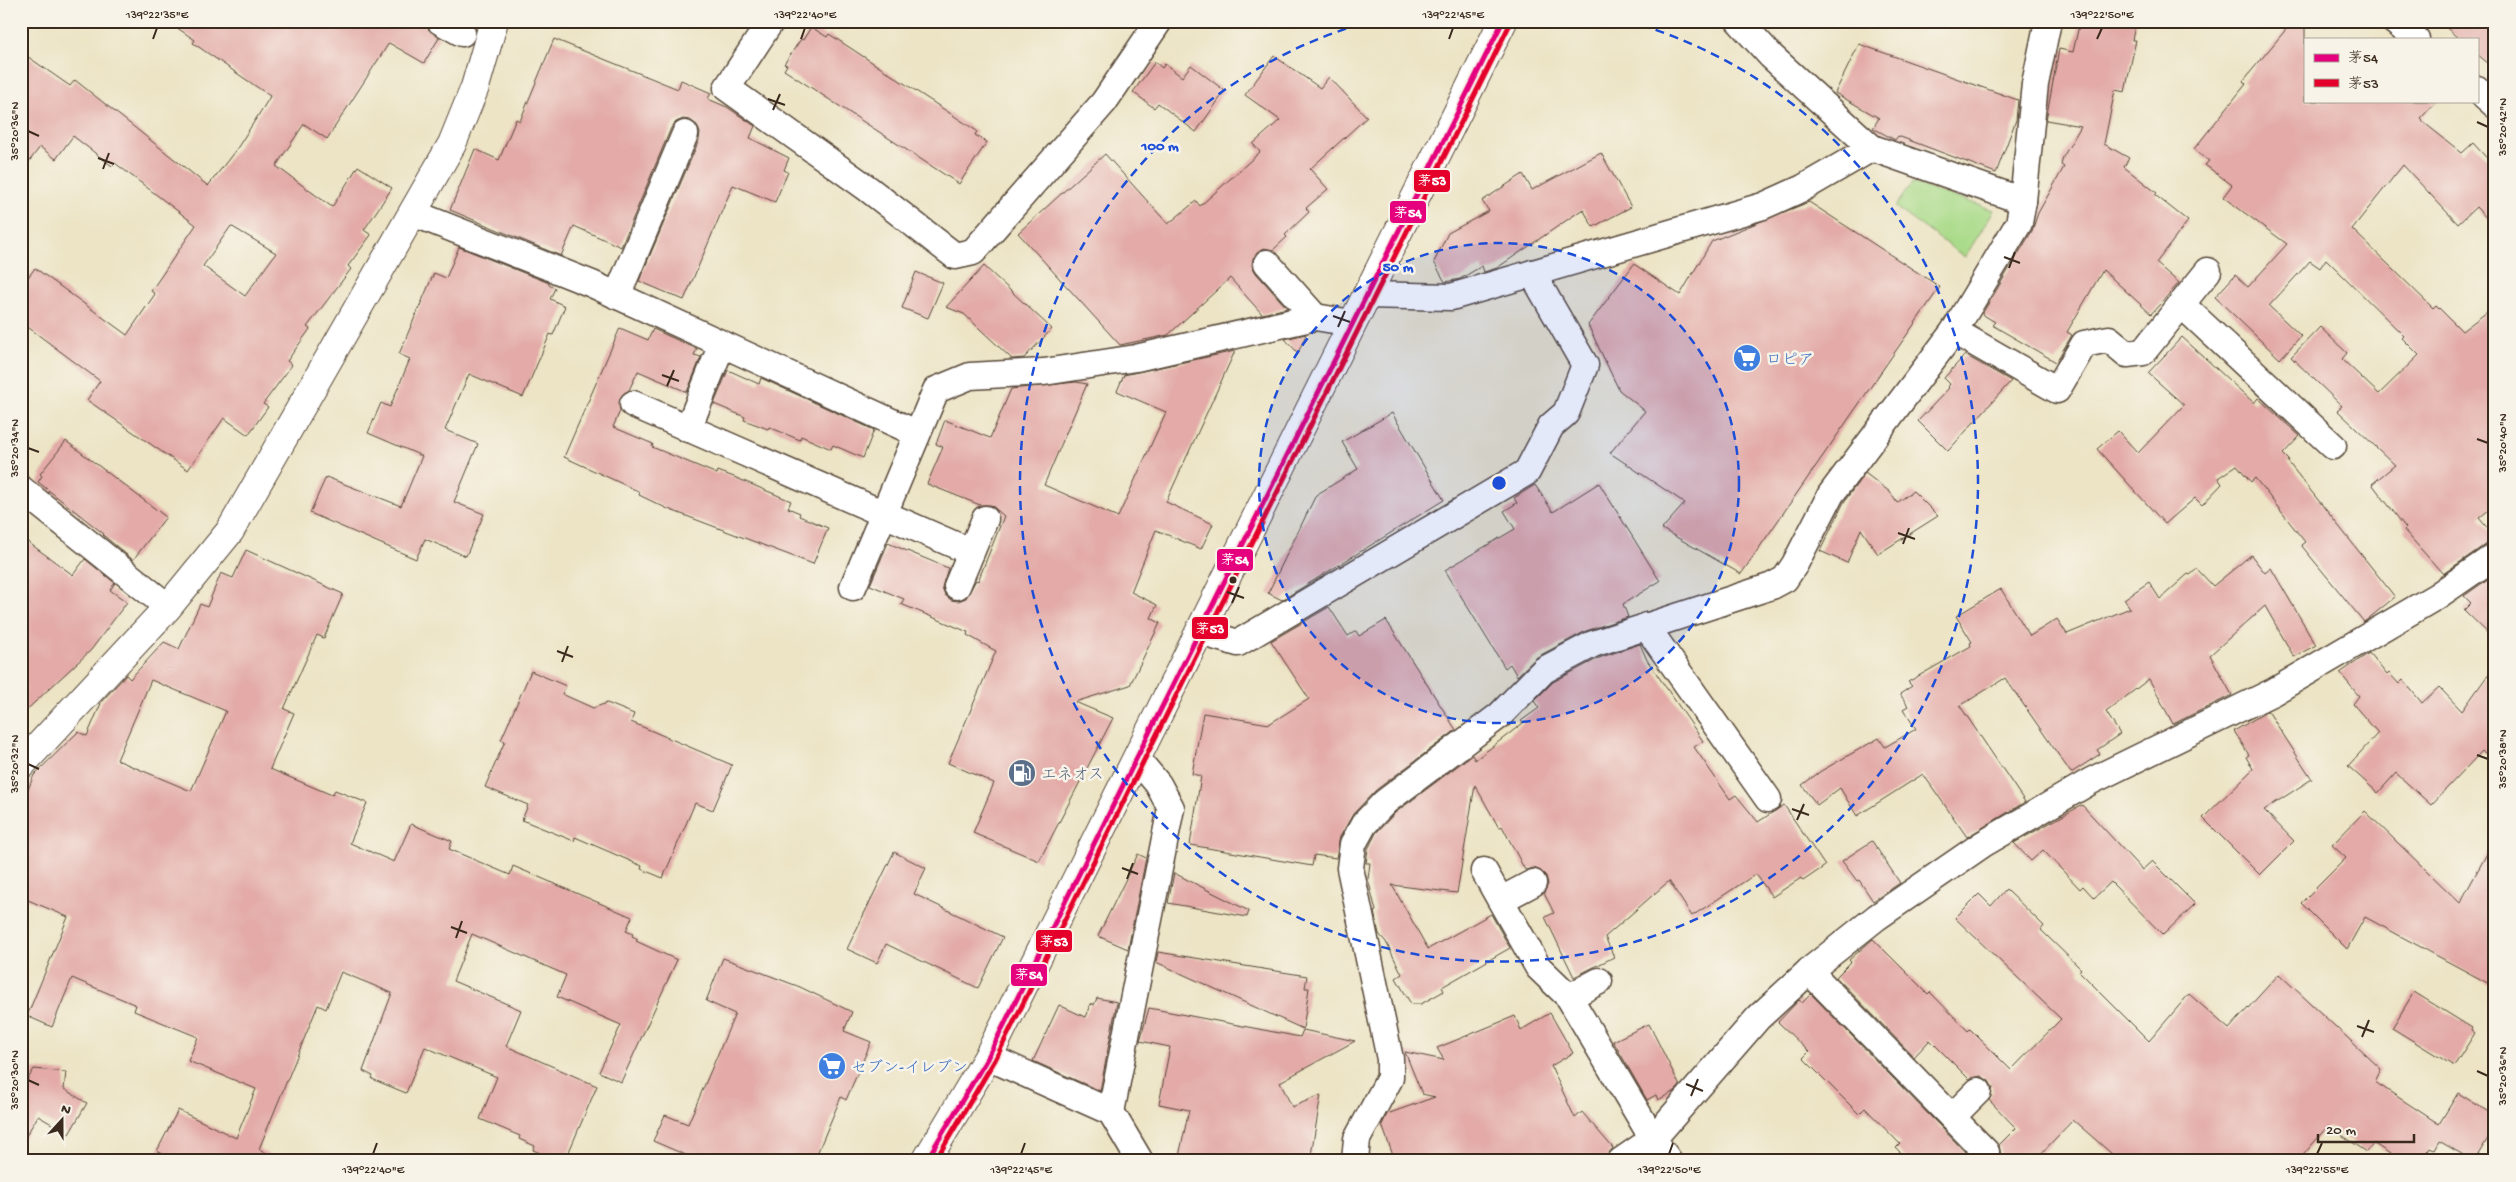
<svg xmlns="http://www.w3.org/2000/svg" width="2516" height="1182" font-family="'Gochi Hand','Klee One',sans-serif">
  <style>
    .green { fill: #aadb8a; stroke: #728254 }
    .building { fill: #e3aaa7; fill-rule: evenodd }
    .lines { fill: none; stroke-linecap: round; stroke-linejoin: round }
    .street-casing { stroke: #564637; stroke-width: 29 }
    .secondary-casing { stroke: #564637; stroke-width: 30 }
    .primary-casing { stroke: #564637; stroke-width: 30 }
    .street { stroke: #fff; stroke-width: 26 }
    .secondary { stroke: #fff; stroke-width: 28 }
    .primary { stroke: #fff; stroke-width: 28 }
    .bus-1-casing { stroke: #f7f3e8; stroke-width: 9 }
    .bus-2-casing { stroke: #f7f3e8; stroke-width: 9 }
    .bus-1 { stroke: #e5007d; stroke-width: 5 }
    .bus-2 { stroke: #e4002b; stroke-width: 5 }
    .ticks { fill: none; stroke: #3b2a1e; stroke-width: 2 }
    .ring { fill: none; stroke: #1d4ed8; stroke-width: 2.5; stroke-dasharray: 9 6 }
    .bus-dot { fill: #3b2a1e; stroke: #f7f3e8; stroke-width: 2 }
    .labels { text-anchor: middle; stroke-width: 5; stroke-linejoin: round; paint-order: stroke }
    .shop-label { font-size: 16px; fill: #366cbe; stroke: #f7f3e8; text-anchor: start }
    .service-label { font-size: 16px; fill: #4e5e75; stroke: #f7f3e8; text-anchor: start }
    .centre { fill: #1d4ed8; stroke: #f7f3e8; stroke-width: 2.5 }
    .ring-label { font-size: 15px; text-anchor: middle; font-weight: bold; fill: #1d4ed8; stroke: #f7f3e8; stroke-width: 5; stroke-linejoin: round; paint-order: stroke }
    .line-badge { stroke: #f7f3e8; stroke-width: 2 }
    .badge-label { font-size: 14px; text-anchor: middle; font-weight: bold; fill: #fff }
    .neatline { fill: none; stroke: #3b2a1e; stroke-width: 2 }
    .ticks-label { font-size: 12px; text-anchor: middle; fill: #3b2a1e }
  </style>
  <rect width="100%" height="100%" fill="#f7f3e8"/>
  <filter id="ink" filterUnits="userSpaceOnUse"><feTurbulence type="fractalNoise" baseFrequency=".02" numOctaves="2"/><feDisplacementMap in="SourceGraphic" scale="10" xChannelSelector="R" yChannelSelector="G"/><feConvolveMatrix kernelMatrix="1 2 1 2 8 2 1 2 1" color-interpolation-filters="sRGB"/></filter>
  <filter id="wash" filterUnits="userSpaceOnUse"><feTurbulence type="fractalNoise" baseFrequency=".0096" numOctaves="4" result="noise"/><feDisplacementMap in="SourceGraphic" scale="20" xChannelSelector="R" yChannelSelector="G"/><feGaussianBlur stdDeviation="1.12" result="paint"/><feColorMatrix in="noise" values="0 0 0 0 0 0 0 0 0 0 0 0 0 0 0 0 0 1.4 0 .05"/><feComposite in="paint" operator="in"/></filter>
  <g filter="url(#wash)">
    <rect width="100%" height="100%" fill="#ece4c5"/>
    <path class="green" d="M1912,183L1994,210L1965,257L1895,207Z"/>
    <g id="blocks">
      <g class="building">
        <path d="M167,21H420L439,38L424,63L389,43L327,139L304,124L276,166L332,207L358,166L392,188L364,230L371,235L348,266L351,269L307,327L310,329L287,361L292,365L263,404L268,407L248,435L224,418L188,470L87,400L100,381L21,322V287L35,268L127,335L155,294L151,291L196,225L115,163L112,166L73,136L56,159L40,147L21,172V52L70,86L75,80L208,186L238,147L268,100L270,96L193,43L195,40ZM231,226L276,253L245,296L203,266Z"/>
        <path d="M2080,21H2136L2132,40H2136L2125,92L2115,90L2104,144L2129,158L2124,167L2157,193L2155,195L2188,221L2156,263L2179,283L2151,314L2103,270L2067,332L2072,335L2056,362L1992,325L1995,322L1982,314L2032,231L2038,213L2064,167L2061,165L2063,157L2081,126L2046,120L2059,49L2073,52Z"/>
        <path d="M2293,21H2305V101H2437L2421,118L2423,120L2422,121L2462,153L2473,143L2495,167V227L2476,207L2458,224L2403,165L2352,229L2433,308L2436,305L2462,331L2495,306V505L2479,518L2495,537V541L2486,544L2443,574L2404,530L2406,528L2372,484L2395,465L2337,410L2342,406L2291,357L2320,327L2347,353L2342,359L2379,394L2419,355L2402,338L2404,336L2326,259L2320,268L2310,261L2269,306L2301,336L2280,359L2215,297L2235,275L2248,287L2287,244L2223,197L2232,185L2205,165L2209,161L2194,149L2246,84L2243,81Z"/>
        <path d="M2439,21H2495V69L2477,54V39H2459Z"/>
        <path d="M811,27L827,37L829,34L977,131L975,135L987,142L959,184L784,70L787,65L784,64L801,39L803,40Z"/>
        <path d="M554,39L678,89L681,80L711,93L708,99L727,107L755,126L750,138L789,158L784,170L788,172L775,202L733,185L684,300L639,281L699,140L700,133L697,125L690,120L683,119L676,122L671,128L621,247L574,226L561,256L450,210L475,149L499,160L516,119L520,121Z"/>
        <path d="M1859,44L2018,100L2016,120L1996,173L1898,136L1895,140L1873,128L1879,118L1835,93Z"/>
        <path d="M1274,56L1320,88L1329,77L1367,117L1310,169L1328,189L1306,208L1309,212L1285,235L1287,237L1273,250L1264,248L1253,258L1252,266L1256,273L1287,308L1262,314L1230,278L1168,335L1120,345L1018,233L1105,154L1168,224L1196,201L1200,206L1260,152L1253,144L1280,120L1245,95Z"/>
        <path d="M1155,62L1162,68L1165,64L1182,77L1191,65L1225,91L1196,132L1158,103L1154,108L1133,92Z"/>
        <path d="M1601,153L1631,207L1593,227L1583,209L1497,268L1484,272L1482,266L1460,279L1445,282L1434,262L1448,233L1489,211L1482,201L1523,174L1532,190Z"/>
        <path d="M1809,202L1940,287L1741,574L1662,529L1685,503L1610,453L1645,411L1619,390L1588,325L1634,264L1680,295L1712,241Z"/>
        <path d="M459,247L549,283V285L555,288L550,299L565,306L553,335L550,334L523,397L469,374L445,430L478,444L454,502L484,514L466,556L425,539L416,559L310,513L326,477L401,506L422,456L368,433L381,403L390,407L410,359L399,354L434,273L446,278Z"/>
        <path d="M984,266L1052,329L1024,358L1012,359L964,314L946,307Z"/>
        <path d="M916,272L943,283L928,318L902,308Z"/>
        <path d="M620,328L648,340L653,329L697,349L694,355L701,357L687,392L638,371L629,390L620,398V411L613,427L653,444L652,447L717,474L718,471L734,477L791,501L788,508L800,513L799,516L828,528L813,564L668,509L639,495L640,492L564,457Z"/>
        <path d="M1306,334L1298,353L1285,339Z"/>
        <path d="M2182,337L2254,403L2258,398L2300,436L2283,454L2289,460L2288,462L2395,597L2368,619L2364,622L2301,545L2305,542L2255,478L2251,482L2237,465L2218,478L2222,484L2202,505L2195,498L2165,524L2097,449L2118,431L2138,453L2184,405L2148,373Z"/>
        <path d="M1235,351L1166,502L1213,524L1201,549L1156,530L1131,592L1157,605L1151,618L1160,623L1130,685L1075,702L1113,718L1039,861L973,833L994,783L948,763L996,651L967,635L968,632L901,604L904,599L870,585L888,543L948,568L942,587L945,595L951,600L958,601L966,598L976,580L978,581L1004,516L991,505H980L927,484L943,447L936,444L945,420L990,438L1011,389L1076,382L1087,384L1044,485L1118,517L1166,412L1117,391L1124,375Z"/>
        <path d="M1965,355L2011,381L1948,451L1918,421L1949,388L1948,387L1950,384L1944,378Z"/>
        <path d="M728,370L759,384L761,378L874,430L863,458L833,445L831,449L801,436L800,440L769,427L768,429L744,420L745,417L714,404Z"/>
        <path d="M1392,413L1444,500L1282,600L1268,593L1316,495L1358,469L1342,442Z"/>
        <path d="M66,441L166,517L133,560L103,535L104,534L38,482L42,476L40,474Z"/>
        <path d="M1865,473L1890,492L1897,503L1913,491L1938,516L1878,554L1861,529L1847,563L1820,551L1844,502Z"/>
        <path d="M1599,483L1660,581L1623,604L1628,617L1586,631L1537,657L1517,676L1510,664L1505,668L1445,570L1515,529L1504,511L1517,503L1514,498L1535,485L1553,512Z"/>
        <path d="M21,537L73,575L85,559L115,583L110,590L127,602L91,650L21,715Z"/>
        <path d="M246,550L343,594L324,638L317,635L284,709L294,713L270,769L332,795L335,790L367,803L350,843L394,862L411,824L452,841L449,849L510,875L513,866L632,917L626,931L633,934L632,936L638,939L636,941L677,960L621,1082L599,1072L621,1025L557,997L566,975L472,934L453,981L521,1010L506,1046L597,1086L565,1161H559L533,1150L535,1146L519,1139L520,1136L480,1119L497,1077L425,1047L406,1093L372,1079L373,1076L363,1071L392,993L341,972L326,1009L318,1005L259,1149L282,1161H176L157,1151L178,1110L236,1138L256,1089L188,1061L198,1037L134,1011L136,1005L72,978L52,1027L27,1016L68,917L21,897V806L34,775L78,732L87,736L102,701L126,675L130,679L164,642L179,649L200,604L207,607L221,573L233,578ZM151,680L226,711L191,791L117,760Z"/>
        <path d="M2251,555L2265,573L2271,568L2316,645L2294,657L2265,606L2210,655L2232,695L2173,724L2149,679L2106,712L2120,734L2097,750L2100,754L2071,773L2005,678L1960,706L2025,802L1967,837L1923,774L1857,816L1840,788L1817,805L1802,785L1821,771L1879,738L1885,747L1916,729L1903,709L1908,706L1900,694L1912,686L1908,682L1971,646L1970,643L1972,642L1956,616L2001,589L2030,636L2057,619L2067,634L2130,608L2124,599L2149,582L2160,599L2188,574L2190,575L2197,569L2213,586Z"/>
        <path d="M2495,574V640L2464,610L2471,603L2464,596Z"/>
        <path d="M1329,607L1348,636L1356,631L1359,636L1386,620L1456,730L1376,790L1353,814L1340,837L1336,858L1314,855L1312,866L1190,845L1201,776L1192,774L1203,713L1269,724L1309,699L1271,641Z"/>
        <path d="M1640,644L1647,660L1703,741L1694,747L1730,799L1736,795L1758,822L1784,805L1825,866L1803,881L1801,878L1772,897L1756,874L1692,916L1669,881L1605,937L1614,957L1574,977L1545,917L1554,913L1544,893L1548,884L1546,876L1541,871L1534,868L1525,870L1502,826L1499,828L1475,785L1457,893L1392,885L1428,949L1491,914L1510,948L1442,987L1444,991L1421,1004H1411L1396,978L1402,974L1386,942L1379,934L1374,912L1376,911L1368,879L1370,863H1366L1368,849L1376,833L1395,813L1472,755L1475,760L1523,723L1521,721L1539,708L1534,701L1553,682L1599,658Z"/>
        <path d="M2369,653L2387,675L2389,673L2399,684L2403,680L2422,703L2439,687L2462,711L2495,665V760L2482,751L2431,805L2396,773L2378,793L2348,766L2378,733L2353,704L2359,696L2340,673Z"/>
        <path d="M531,671L566,686L562,694L593,708L607,703L634,714L631,722L732,765L713,810L695,803L663,878L641,869L642,866L575,837L574,841L522,820L528,805L485,787L505,741L501,740Z"/>
        <path d="M2268,711L2312,779L2264,810L2294,841L2260,875L2203,818L2253,769L2246,757L2249,755L2234,731Z"/>
        <path d="M2082,805L2142,870L2152,861L2195,904L2163,935L2111,882L2094,898L2083,886L2080,889L2043,850L2031,861L2014,843Z"/>
        <path d="M2365,811L2460,903L2495,839V987L2365,917L2347,949L2301,903L2346,858L2332,845Z"/>
        <path d="M1872,841L1900,883L1873,901L1859,880L1857,881L1842,861Z"/>
        <path d="M894,852L926,868L914,894L1003,937L978,988L886,944L877,963L847,949Z"/>
        <path d="M1138,854L1146,858L1128,949L1098,936Z"/>
        <path d="M1174,873L1249,911L1247,917L1168,903Z"/>
        <path d="M2006,889L2044,926L2041,930L2081,969L2079,971L2149,1041L2189,994L2229,1029L2279,974L2381,1069L2375,1082L2439,1124L2458,1093L2495,1116V1127L2474,1161L2439,1141L2434,1150L2430,1148L2422,1161H2401L2373,1143L2367,1152L2328,1126L2298,1161H2120L2073,1120L2034,1161H1998L2001,1156L1999,1145L2016,1128L1989,1100L1993,1088L1989,1081L1981,1076L1969,1079L1930,1040L1914,1057L1836,977L1851,962L1849,960L1873,939L1928,994L1930,992L1968,1031L1970,1029L2011,1070L2061,1019L1955,918L1979,894L1991,906Z"/>
        <path d="M1158,952L1307,976L1305,988H1309L1303,1029L1156,962Z"/>
        <path d="M723,958L800,987L852,1012L844,1031L871,1042L846,1100L841,1097L814,1161H700L653,1141L665,1115L688,1124L735,1014L706,1001Z"/>
        <path d="M2414,992L2472,1028L2471,1030L2475,1033L2454,1066L2392,1028Z"/>
        <path d="M1811,994L1974,1161H1909L1896,1148L1900,1144L1865,1108L1859,1114L1803,1058L1809,1052L1778,1022L1799,1000L1802,1003Z"/>
        <path d="M1097,998L1117,1002L1100,1091L1033,1061L1059,1005L1085,1017L1091,1003L1094,1005Z"/>
        <path d="M1149,1008L1300,1037L1303,1030L1355,1041L1280,1082L1292,1107L1321,1095L1310,1161H1178L1189,1110L1159,1104L1170,1047L1140,1041Z"/>
        <path d="M1550,1013L1573,1053L1551,1066L1575,1118L1582,1112L1613,1148L1608,1154L1606,1161H1395L1382,1125L1387,1114L1435,1097L1422,1094L1405,1052L1444,1060L1437,1048L1515,1016L1521,1030Z"/>
        <path d="M1649,1024L1680,1086L1675,1091L1658,1100L1656,1095L1647,1100L1613,1041Z"/>
        <path d="M34,1069L66,1072L64,1089L87,1103L69,1134L38,1116L21,1144V1090Z"/>
      </g>
    </g>
  </g>
  <g filter="url(#ink)">
    <use href="#blocks" fill-opacity="0" stroke="#564637" stroke-width="1"/>
    <g class="lines">
      <defs>
        <g id="street">
          <path d="M440,21L462,33"/>
          <path d="M771,21L727,88L867,188L955,256L973,252L1104,102L1159,21"/>
          <path d="M1739,21L1771,56L1872,148"/>
          <path d="M2394,21L2416,39"/>
          <path d="M2477,89L2495,105"/>
          <path d="M413,213L592,284L916,433"/>
          <path d="M1267,263L1315,317"/>
          <path d="M1366,295L1451,297L1763,206L1803,188L1872,148L2023,201"/>
          <path d="M617,296L685,134"/>
          <path d="M2181,304L2333,446"/>
          <path d="M1954,331L2057,390L2084,344L2109,339L2127,354L2143,352L2208,271"/>
          <path d="M633,404L971,552"/>
          <path d="M688,429L722,344"/>
          <path d="M21,489L168,607"/>
          <path d="M957,586L985,519"/>
          <path d="M853,587L936,390L970,376L1044,372L1136,358L1315,317L1352,323"/>
          <path d="M1646,626L1768,799"/>
          <path d="M1200,632L1238,643L1527,472L1551,426L1566,413L1585,365L1532,273"/>
          <path d="M1484,871L1538,967L1569,997L1653,1139L1669,1161"/>
          <path d="M1501,900L1533,883"/>
          <path d="M1809,971L1986,1152"/>
          <path d="M1569,997L1599,981"/>
          <path d="M988,1057L1111,1112L1140,1161"/>
          <path d="M1111,1112L1171,808L1158,784L1137,759"/>
          <path d="M1952,1117L1978,1091"/>
          <path d="M1355,1161L1357,1139L1390,1078V1059L1350,868L1353,844L1364,824L1385,802L1500,715L1544,670L1593,644L1772,586L1785,579L1795,564L1831,494L1954,331L2019,223L2023,201L2035,84L2048,21"/>
          <path d="M1621,1161L1653,1139L1758,1018L1809,971L1877,917L1983,844L2091,781L2273,692L2437,596L2495,556"/>
        </g>
        <path id="secondary" d="M21,765L168,607L230,531L452,144L475,87L494,21"/>
        <path id="primary" d="M926,1161L988,1057L1503,21"/>
      </defs>
      <use href="#street" class="street-casing"/>
      <use href="#secondary" class="secondary-casing"/>
      <use href="#primary" class="primary-casing"/>
      <use href="#street" class="street"/>
      <use href="#secondary" class="secondary"/>
      <use href="#primary" class="primary"/>
      <defs>
        <path id="bus-1" d="M926,1161L988,1057L1503,21"/>
        <path id="bus-2" d="M935,1161L995,1060L1510,24"/>
      </defs>
      <use href="#bus-1" class="bus-1-casing"/>
      <use href="#bus-2" class="bus-2-casing"/>
      <use href="#bus-1" class="bus-1"/>
      <use href="#bus-2" class="bus-2"/>
    </g>
  </g>
  <path class="ticks" d="M153,39L157,28M801,39L805,28M1449,39L1453,28M2097,39L2102,28M768,99L785,105M773,110L780,94M2477,122L2488,127M28,131L39,136M98,158L114,164M103,169L109,153M2004,257L2020,263M2009,268L2015,252M1333,316L1350,322M1338,327L1345,311M662,375L679,381M667,386L674,370M2477,439L2488,443M28,448L39,452M1898,533L1915,539M1903,544L1909,528M1227,592L1244,598M1232,603L1239,587M557,651L573,657M562,662L568,646M2477,755L2488,759M28,764L39,769M1792,809L1809,815M1797,820L1804,804M1122,868L1138,874M1127,879L1133,863M451,927L467,933M456,938L462,921M2357,1026L2374,1032M2362,1037L2369,1020M2477,1071L2488,1076M28,1080L39,1085M1686,1084L1703,1091M1691,1096L1698,1079M373,1154L377,1143M1021,1154L1025,1143M1669,1154L1673,1143M2317,1154L2322,1143"/>
  <circle cx="1499" cy="483" r="240" fill="#1d4ed8" fill-opacity=".12"/>
  <g class="ring">
    <circle cx="1499" cy="483" r="240"/>
    <path d="M1627 21A479 479 0 1 1 1371 21"/>
  </g>
  <defs>
    <symbol id="supermarket-disc" viewBox="-11 -11 22 22"><circle r="9.5" fill="#3f7fe0" stroke="#f7f3e8"/><path d="M-6-5.5h2.5l.6 2H6L4.5 2H-2.5L-4.4-4H-6ZM-1.5 3.2a1.3 1.3 0 1 0 .1 0ZM3 3.2a1.3 1.3 0 1 0 .1 0Z" fill="#fff"/></symbol>
    <symbol id="fuel-disc" viewBox="-11 -11 22 22"><circle r="9.5" fill="#5c6f8a" stroke="#f7f3e8"/><path d="M-5.5-6h7V0h2V4h1.3V-2.5L3-4.5l.8-.8L6-3V5H2.5V1h-1V6h-7ZM-4.2-4.7v3.2H.2V-4.7Z" fill="#fff"/></symbol>
  </defs>
  <g fill-rule="evenodd">
    <use href="#supermarket-disc" x="1731" y="342" width="32" height="32"/>
    <use href="#fuel-disc" x="1006" y="757" width="32" height="32"/>
    <use href="#supermarket-disc" x="816" y="1050" width="32" height="32"/>
  </g>
  <circle class="bus-dot" cx="1233" cy="580" r="4.5"/>
  <g class="labels">
    <g class="shop-label">
      <text x="1766" y="364">ロピア</text>
      <text x="851" y="1072">セブン-イレブン</text>
    </g>
    <g class="service-label">
      <text x="1041" y="779">エネオス</text>
    </g>
  </g>
  <circle cx="1499" cy="483" r="8" class="centre"/>
  <g class="ring-label">
    <text x="1160" y="150">100 m</text>
    <text x="1398" y="271">50 m</text>
  </g>
  <g class="line-badge">
    <rect x="1413" y="169" width="38" height="24" rx="5" fill="#e4002b"/>
    <rect x="1389" y="200" width="38" height="24" rx="5" fill="#e5007d"/>
    <rect x="1216" y="548" width="38" height="24" rx="5" fill="#e5007d"/>
    <rect x="1191" y="616" width="38" height="24" rx="5" fill="#e4002b"/>
    <rect x="1035" y="929" width="38" height="24" rx="5" fill="#e4002b"/>
    <rect x="1010" y="963" width="38" height="24" rx="5" fill="#e5007d"/>
  </g>
  <g class="badge-label">
    <text x="1432" y="185">茅53</text>
    <text x="1408" y="217">茅54</text>
    <text x="1235" y="564">茅54</text>
    <text x="1210" y="633">茅53</text>
    <text x="1054" y="946">茅53</text>
    <text x="1029" y="979">茅54</text>
  </g>
  <rect width="2516" height="1182" fill="none" stroke="#f7f3e8" stroke-width="55"/>
  <rect x="2304" y="38" width="175" height="65" fill="#f7f3e8" stroke="#aca397"/>
  <rect x="2314" y="54" width="25" height="8" fill="#e5007d" stroke="#aca397"/>
  <text x="2348" y="62" font-size="15" fill="#3b2a1e">茅54</text>
  <rect x="2314" y="79" width="25" height="8" fill="#e4002b" stroke="#aca397"/>
  <text x="2348" y="88" font-size="15" fill="#3b2a1e">茅53</text>
  <g transform="translate(62 1120) rotate(21)" stroke="#f7f3e8" stroke-width="4" paint-order="stroke">
  <path d="M0-4L9 19L0 12L-9 19Z" fill="#3b2a1e"/>
  <text y="-8" font-size="14" font-weight="bold" text-anchor="middle" fill="#3b2a1e">N</text>
  </g>
  <path d="M2318 1134v8h96v-8" fill="none" stroke="#3b2a1e" stroke-width="2.5"/>
  <text x="2326" y="1134" font-size="15" fill="#3b2a1e" stroke="#f7f3e8" stroke-width="4" paint-order="stroke">20 m</text>
  <rect x="28" y="28" width="2460" height="1126" class="neatline"/>
  <g class="ticks-label">
    <text x="157" y="18">139°22'35"E</text>
    <text x="805" y="18">139°22'40"E</text>
    <text x="1453" y="18">139°22'45"E</text>
    <text x="2102" y="18">139°22'50"E</text>
    <text transform="translate(2502 127) rotate(-90)" y="4">35°20'42"N</text>
    <text transform="translate(14 131) rotate(-90)" y="4">35°20'36"N</text>
    <text transform="translate(2502 443) rotate(-90)" y="4">35°20'40"N</text>
    <text transform="translate(14 448) rotate(-90)" y="4">35°20'34"N</text>
    <text transform="translate(2502 759) rotate(-90)" y="4">35°20'38"N</text>
    <text transform="translate(14 764) rotate(-90)" y="4">35°20'32"N</text>
    <text transform="translate(2502 1076) rotate(-90)" y="4">35°20'36"N</text>
    <text transform="translate(14 1080) rotate(-90)" y="4">35°20'30"N</text>
    <text x="373" y="1173">139°22'40"E</text>
    <text x="1021" y="1173">139°22'45"E</text>
    <text x="1669" y="1173">139°22'50"E</text>
    <text x="2317" y="1173">139°22'55"E</text>
  </g>
</svg>
